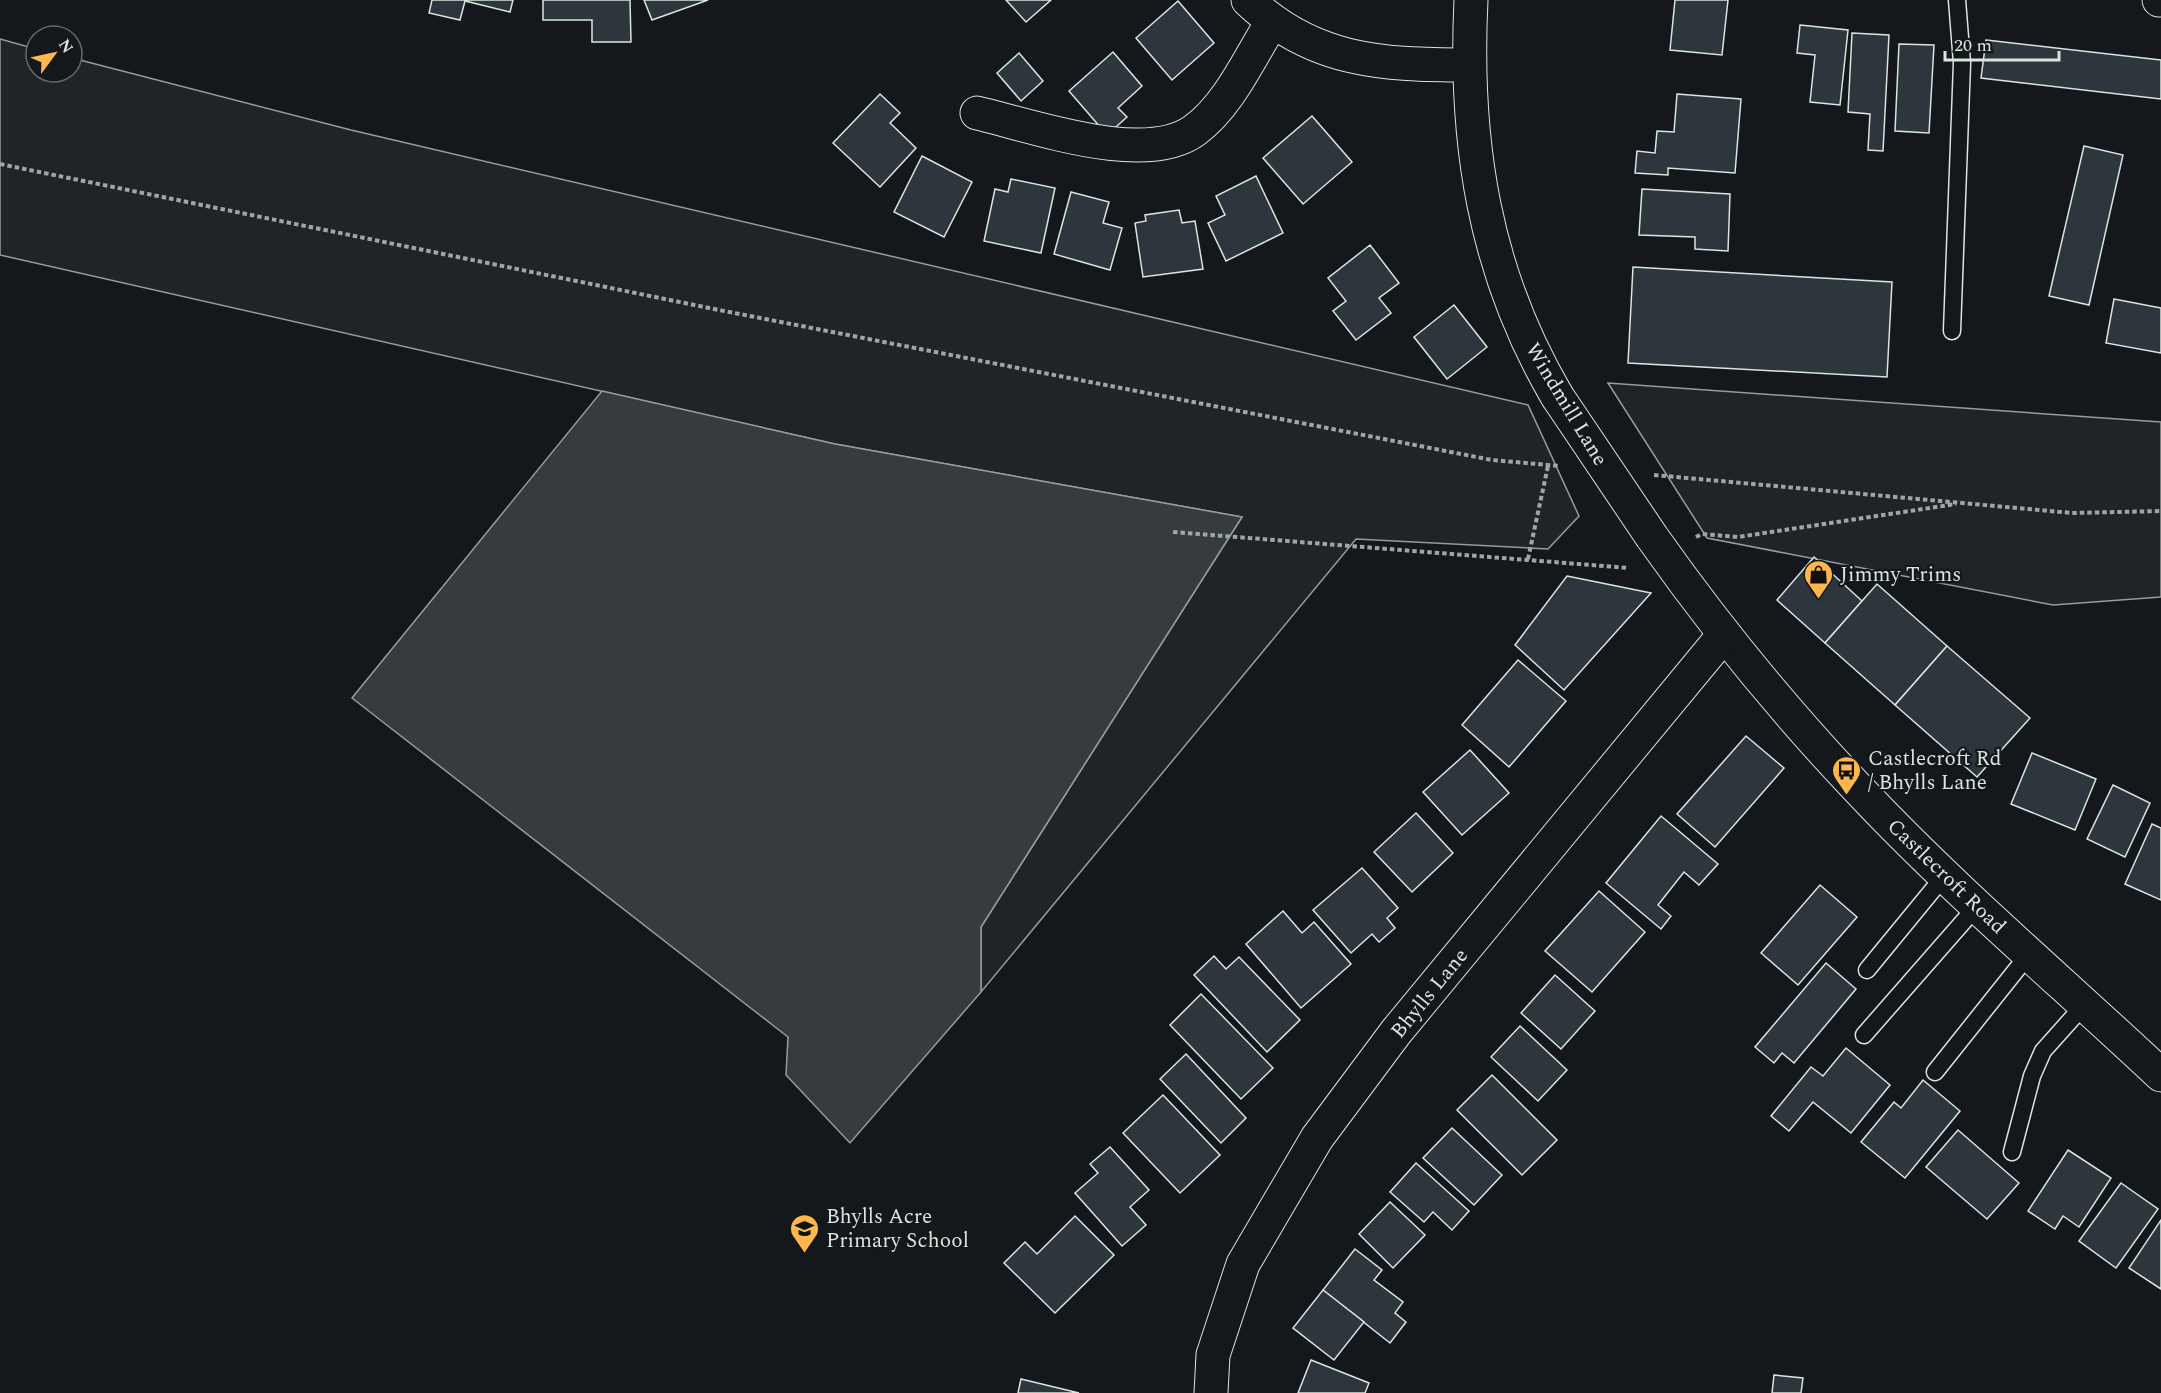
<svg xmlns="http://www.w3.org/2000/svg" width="2161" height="1393" font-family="Spectral,serif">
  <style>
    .green { fill: #202428; stroke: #939e99; stroke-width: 1.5 }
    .water { fill: #363b3e; stroke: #939e99; stroke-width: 1.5 }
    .building { fill: #2c363c; stroke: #d8e6dc; stroke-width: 1.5 }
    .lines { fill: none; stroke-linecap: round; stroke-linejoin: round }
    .lane-casing { stroke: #d8e6dc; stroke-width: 19 }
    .street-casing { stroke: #d8e6dc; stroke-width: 35 }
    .secondary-casing { stroke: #d8e6dc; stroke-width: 35 }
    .path { stroke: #9da8a2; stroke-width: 4; stroke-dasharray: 4.5 3; stroke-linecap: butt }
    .lane { stroke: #14181c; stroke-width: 16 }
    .street { stroke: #14181c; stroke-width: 33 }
    .secondary { stroke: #14181c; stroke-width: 33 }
    .secondary-bridge-casing { stroke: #d8e6dc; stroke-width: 35; stroke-linecap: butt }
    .secondary-bridge { stroke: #14181c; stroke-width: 33 }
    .labels { text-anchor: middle; stroke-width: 4.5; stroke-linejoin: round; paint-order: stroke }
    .street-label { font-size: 21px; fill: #d8e6dc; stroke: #14181c }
    .poi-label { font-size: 21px; fill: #d8e6dc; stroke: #14181c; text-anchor: start }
  </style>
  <rect width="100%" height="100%" fill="#14181c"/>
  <g class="green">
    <path d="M0,39L36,49V72H72V58L351,130L1528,405L1579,516L1548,549L1356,539L981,992V927L1242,517L835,444L0,255Z"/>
    <path d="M1608,383L2161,422V597L2053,605L1707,538Z"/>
  </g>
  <path class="water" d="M602,391L835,444L1242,517L981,927V992L850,1143L786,1075L788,1037L352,698Z"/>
  <g class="building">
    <path d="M432,0H513L510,12L465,1L460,20L429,13Z"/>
    <path d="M543,0H630L631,42H592V20H543Z"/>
    <path d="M644,0H708L652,20Z"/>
    <path d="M1006,0H1051L1026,22Z"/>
    <path d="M1675,0H1728L1722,55L1670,50Z"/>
    <path d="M1178,1L1214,43L1172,80L1136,38Z"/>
    <path d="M1800,25L1848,30L1840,105L1810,102L1815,55L1797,53Z"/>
    <path d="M1852,33L1889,35L1883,151L1868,150L1870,114L1848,112Z"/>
    <path d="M1986,40L2161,60V99L1981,78Z"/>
    <path d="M1899,44L1934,45L1929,133L1895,131Z"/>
    <path d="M1113,52L1142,86L1118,108L1127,117L1107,135L1069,91Z"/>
    <path d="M1019,53L1043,81L1021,101L997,73Z"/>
    <path d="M880,94L900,113L890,123L916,148L880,187L833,143Z"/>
    <path d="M1677,94L1741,99L1735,173L1668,168V175L1635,173L1637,151L1655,153L1657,131L1674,132Z"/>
    <path d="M1312,116L1352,162L1303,204L1263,158Z"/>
    <path d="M2084,146L2123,155L2089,305L2049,296Z"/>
    <path d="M922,156L972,182L944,237L894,212Z"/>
    <path d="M1256,176L1283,233L1226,261L1208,223L1225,215L1216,196Z"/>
    <path d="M1011,179L1055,188L1041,253L984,241L995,189L1008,192Z"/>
    <path d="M1642,189L1730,194L1728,251L1695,249V237L1639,235Z"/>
    <path d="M1071,192L1109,202L1103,223L1122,228L1110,270L1054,254Z"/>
    <path d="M1179,210L1182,223L1195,221L1203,269L1143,277L1135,223L1146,221L1145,215Z"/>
    <path d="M1370,245L1399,283L1379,298L1391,313L1356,340L1333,311L1346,301L1328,278Z"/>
    <path d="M1633,267L1892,282L1887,377L1628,363Z"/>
    <path d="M2114,299L2161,308V353L2106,343Z"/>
    <path d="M1454,305L1487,347L1447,379L1414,337Z"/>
    <path d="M1814,557L1862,601L1825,643L1777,600Z"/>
    <path d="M1567,576L1651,593L1564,690L1515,645Z"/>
    <path d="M1877,584L1947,646L1895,705L1825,643Z"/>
    <path d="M1947,646L2030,718L1977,777L1895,705Z"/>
    <path d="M1518,660L1566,701L1509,767L1462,725Z"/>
    <path d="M1746,736L1784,768L1715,847L1677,814Z"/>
    <path d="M1470,750L1509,793L1462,835L1423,792Z"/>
    <path d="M2032,753L2096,779L2075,830L2011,804Z"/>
    <path d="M2113,785L2150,803L2125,857L2087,839Z"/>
    <path d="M1416,813L1453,853L1412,892L1374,852Z"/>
    <path d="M1661,816L1718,864L1699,885L1684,872L1658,905L1671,916L1661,929L1606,883Z"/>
    <path d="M2152,824L2161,828V900L2125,884Z"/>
    <path d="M1362,868L1398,908L1387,918L1395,928L1379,942L1372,934L1351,953L1313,910Z"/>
    <path d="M1820,885L1857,917L1798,985L1761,953Z"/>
    <path d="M1599,891L1645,932L1592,992L1545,951Z"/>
    <path d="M1283,911L1302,933L1314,922L1351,964L1301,1008L1246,944Z"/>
    <path d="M1214,956L1226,969L1239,957L1300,1020L1267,1052L1194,975Z"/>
    <path d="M1826,963L1856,989L1794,1063L1782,1053L1774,1063L1755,1047Z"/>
    <path d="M1555,975L1595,1011L1561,1049L1521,1013Z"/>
    <path d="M1201,994L1273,1068L1241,1099L1170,1025Z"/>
    <path d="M1520,1026L1567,1070L1538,1101L1491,1057Z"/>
    <path d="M1846,1048L1890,1085L1851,1133L1813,1102L1789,1131L1771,1116L1811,1067L1823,1076Z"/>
    <path d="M1186,1054L1246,1118L1221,1143L1160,1079Z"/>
    <path d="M1492,1075L1557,1140L1522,1175L1457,1110Z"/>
    <path d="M1923,1080L1960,1111L1905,1178L1861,1142L1894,1102L1901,1108Z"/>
    <path d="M1163,1095L1220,1155L1180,1193L1123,1133Z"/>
    <path d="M1452,1128L1502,1175L1474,1205L1423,1158Z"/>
    <path d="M1958,1130L2019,1183L1987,1219L1926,1167Z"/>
    <path d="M1110,1147L1149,1190L1130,1207L1146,1225L1122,1246L1075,1193L1098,1173L1090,1164Z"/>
    <path d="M2068,1150L2111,1178L2079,1227L2063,1216L2055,1229L2028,1211Z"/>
    <path d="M1416,1163L1469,1211L1452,1230L1433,1212L1424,1222L1390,1192Z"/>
    <path d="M2121,1183L2158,1209L2116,1268L2079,1241Z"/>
    <path d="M1390,1202L1425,1235L1393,1268L1359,1234Z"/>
    <path d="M1075,1216L1114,1255L1055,1313L1004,1263L1025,1242L1037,1254Z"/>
    <path d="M2161,1220V1289L2129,1268Z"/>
    <path d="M1355,1249L1382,1270L1374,1280L1403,1302L1395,1313L1406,1322L1390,1343L1323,1290Z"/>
    <path d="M1323,1290L1364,1322L1334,1360L1293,1328Z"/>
    <path d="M1311,1360L1369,1383L1365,1393H1298Z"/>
    <path d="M1774,1375L1803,1378L1801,1393H1772Z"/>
    <path d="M1021,1379L1079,1393H1018Z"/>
  </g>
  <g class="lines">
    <defs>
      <g id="lane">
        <path d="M1952,331L1962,63L1957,0"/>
        <path d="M1867,970L1945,875"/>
        <path d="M1864,1035L1977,906"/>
        <path d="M1935,1072L2029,954"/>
        <path d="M2012,1152L2032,1076L2043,1051L2085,1004"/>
      </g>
      <g id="street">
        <path d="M1248,0C1313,62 1383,65 1468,65"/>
        <path d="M2159,0H2161"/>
        <path d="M977,113C1033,126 1146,167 1195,130C1229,105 1250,57 1272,22"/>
      </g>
      <g id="secondary">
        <path d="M1471,0C1464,142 1484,272 1557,396"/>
        <path d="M1652,537C1717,629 1788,716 1866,797C1959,895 2062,982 2161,1075"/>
        <path d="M1211,1393L1213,1355L1243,1264L1317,1138L1396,1032L1723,636"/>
      </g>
    </defs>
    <use href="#lane" class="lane-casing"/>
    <use href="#street" class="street-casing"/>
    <use href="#secondary" class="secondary-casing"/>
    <g class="path">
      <path d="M0,164L719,310L1492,460L1560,466"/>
      <path d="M1654,475L2072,513L2161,511"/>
      <path d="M1173,532L1629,568"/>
      <path d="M1696,537L1702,534L1738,537L1956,504"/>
      <path d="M1528,559L1548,466"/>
    </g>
    <use href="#lane" class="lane"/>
    <use href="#street" class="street"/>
    <use href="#secondary" class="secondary"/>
    <defs>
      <path id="secondary-bridge" d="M1557,396L1652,537"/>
    </defs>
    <use href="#secondary-bridge" class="secondary-bridge-casing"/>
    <use href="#secondary-bridge" class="secondary-bridge"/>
  </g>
  <defs>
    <symbol id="shop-pin" viewBox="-11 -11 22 30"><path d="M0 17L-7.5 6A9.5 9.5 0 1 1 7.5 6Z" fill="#ffb74d" stroke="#14181c"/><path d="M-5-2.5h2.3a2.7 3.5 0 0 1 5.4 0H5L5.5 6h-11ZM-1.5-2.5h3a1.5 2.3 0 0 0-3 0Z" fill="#111"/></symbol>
    <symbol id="bus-pin" viewBox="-11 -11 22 30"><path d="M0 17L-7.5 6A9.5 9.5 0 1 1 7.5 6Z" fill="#ffb74d" stroke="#14181c"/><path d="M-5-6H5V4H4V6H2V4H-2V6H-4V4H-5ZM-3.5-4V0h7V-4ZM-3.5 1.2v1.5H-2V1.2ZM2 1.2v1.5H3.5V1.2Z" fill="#111"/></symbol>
    <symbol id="school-pin" viewBox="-11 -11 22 30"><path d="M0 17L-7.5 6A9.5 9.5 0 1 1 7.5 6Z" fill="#ffb74d" stroke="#14181c"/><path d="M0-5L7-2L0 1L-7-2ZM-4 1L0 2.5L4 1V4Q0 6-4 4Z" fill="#111"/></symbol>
  </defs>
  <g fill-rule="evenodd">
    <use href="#shop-pin" x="1802" y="558" width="33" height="45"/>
    <use href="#bus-pin" x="1830" y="754" width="33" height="45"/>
    <use href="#school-pin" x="788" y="1212" width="33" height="45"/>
  </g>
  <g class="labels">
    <g class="street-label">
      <text transform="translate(1567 404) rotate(59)" y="7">Windmill Lane</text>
      <text transform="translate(1947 876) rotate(44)" y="7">Castlecroft Road</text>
      <text transform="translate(1429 993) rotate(-51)" y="7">Bhylls Lane</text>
    </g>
    <g class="poi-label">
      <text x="1840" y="581">Jimmy Trims</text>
      <text x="1868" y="765">Castlecroft Rd<tspan x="1868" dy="24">/ Bhylls Lane</tspan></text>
      <text x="826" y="1223">Bhylls Acre<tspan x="826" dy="24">Primary School</tspan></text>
    </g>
  </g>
  <g transform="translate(54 54) rotate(57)"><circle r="28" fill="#14181c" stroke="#626a69" stroke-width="1.5"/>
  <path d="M0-4.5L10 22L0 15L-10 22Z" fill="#ffb74d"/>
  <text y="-9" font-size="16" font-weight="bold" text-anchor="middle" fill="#d8e6dc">N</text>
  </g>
  <path d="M1945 51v9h114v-9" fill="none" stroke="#d8e6dc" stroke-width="3"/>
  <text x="1954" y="51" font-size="18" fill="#d8e6dc" stroke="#14181c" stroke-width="4.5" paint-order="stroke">20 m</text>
</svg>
